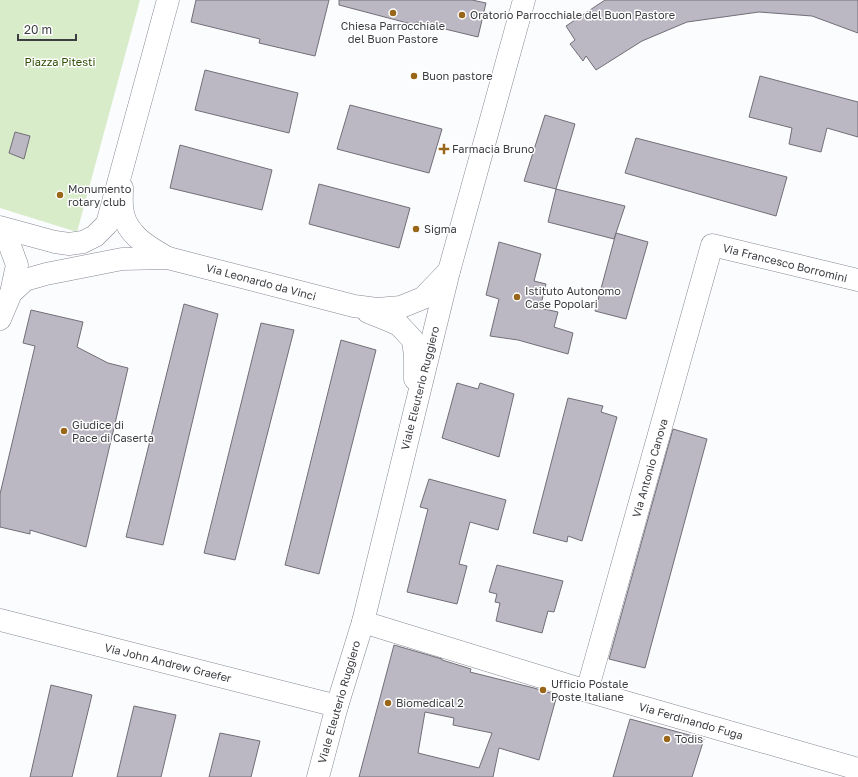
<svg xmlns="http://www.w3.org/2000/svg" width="858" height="777" font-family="'Golos Text',sans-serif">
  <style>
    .green { fill: #d8ecc9 }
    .building { fill: #bcb8c3; stroke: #716e78; fill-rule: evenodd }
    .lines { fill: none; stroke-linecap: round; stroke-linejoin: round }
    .minor-casing { stroke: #868993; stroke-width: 23 }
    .minor { stroke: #fff; stroke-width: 22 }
    .poi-dot { fill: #99671a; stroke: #fff; stroke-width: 1.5 }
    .labels { text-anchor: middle; stroke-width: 3; stroke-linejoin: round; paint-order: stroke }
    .poi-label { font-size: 11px; fill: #3b3d41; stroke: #fff; text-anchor: start }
    .park-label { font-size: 11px; fill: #2b4d00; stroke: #fff }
    .street-label { font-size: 11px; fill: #3b3d41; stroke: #fff }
  </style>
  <rect width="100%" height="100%" fill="#fbfcfe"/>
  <path class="green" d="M0,0H140L77,232L0,208Z"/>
  <g class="building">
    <path d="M196,0H329L315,56L259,43L260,39L191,22Z"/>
    <path d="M339,0H472L486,3L478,37L416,22L415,25L339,5Z"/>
    <path d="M605,0H858V33L812,16L759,12L687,22L642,41L596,70L586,56L583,61L570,44L575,40L566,26Z"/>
    <path d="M205,70L298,93L289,133L195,110Z"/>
    <path d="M760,76L858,102V137L827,128L821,152L789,144L792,128L749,117Z"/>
    <path d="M350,105L442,129L429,173L337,149Z"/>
    <path d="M545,115L575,124L556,189L524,181Z"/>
    <path d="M15,132L30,136L24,159L9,153Z"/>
    <path d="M636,138L787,177L776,216L625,173Z"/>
    <path d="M180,145L272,170L262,210L170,188Z"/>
    <path d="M319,184L410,208L399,248L309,224Z"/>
    <path d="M556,189L625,206L614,239L548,222Z"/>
    <path d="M616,233L648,242L626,319L595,311Z"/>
    <path d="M499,242L541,254L534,281L546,284L540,308L558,312L554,327L573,333L568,354L518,340L490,336L499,299L486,295Z"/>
    <path d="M184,304L218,314L163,545L126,537Z"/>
    <path d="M31,310L83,322L77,347L108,363L128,368L86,547L30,530V534L0,527V494L35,346L23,343Z"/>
    <path d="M261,323L294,330L235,560L204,553Z"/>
    <path d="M341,340L376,350L319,574L285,565Z"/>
    <path d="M457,383L478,389L480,383L514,394L499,457L442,438Z"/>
    <path d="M568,398L603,406L601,412L617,417L582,541L568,536L567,542L533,533Z"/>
    <path d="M673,429L707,439L645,668L609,659Z"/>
    <path d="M429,479L506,500L498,530L470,522L459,564L467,566L457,604L407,592L428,509L420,507Z"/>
    <path d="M497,565L563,581L554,612L548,611L542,633L496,621L500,603L495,602L497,594L489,592Z"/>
    <path d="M394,645L442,659V660L471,669L470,672L534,688L557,695L539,760L499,748L493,777H359ZM425,712L454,718L453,725L492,733L479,768L418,753Z"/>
    <path d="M51,685L92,695L72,777H30Z"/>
    <path d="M134,706L176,715L161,777H117Z"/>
    <path d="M630,719L704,739L692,777H613Z"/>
    <path d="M220,733L260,741L251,777H209Z"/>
  </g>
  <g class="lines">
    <defs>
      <g id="minor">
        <path d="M122,188C122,196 121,205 123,213C127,235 150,248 168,258"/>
        <path d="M0,227L55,242L69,244L83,242L95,236L107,224L168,0"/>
        <path d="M0,228L6,235L17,265L11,293"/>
        <path d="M368,312L388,320L399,325L413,340L415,356V379"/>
        <path d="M0,319L11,293L25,280L46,274L122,259L168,258L354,306L377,309L401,307L423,298L449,271"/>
        <path d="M0,620L337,706"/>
        <path d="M363,622L587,691L858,769"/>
        <path d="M587,691L712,245L858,280"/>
        <path d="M318,777L337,706L363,622L449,271L524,0"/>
      </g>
    </defs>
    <use href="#minor" class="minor-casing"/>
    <use href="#minor" class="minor"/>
  </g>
  <g class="poi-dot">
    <circle cx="393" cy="13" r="4"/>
    <circle cx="462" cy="15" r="4"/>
    <circle cx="414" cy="76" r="4"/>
    <path d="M442 143h4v4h4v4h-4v4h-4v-4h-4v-4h4z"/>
    <circle cx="60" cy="195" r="4"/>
    <circle cx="416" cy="229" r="4"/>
    <circle cx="517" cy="297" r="4"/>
    <circle cx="64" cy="431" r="4"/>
    <circle cx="543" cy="690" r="4"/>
    <circle cx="388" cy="703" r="4"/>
    <circle cx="667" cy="739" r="4"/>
  </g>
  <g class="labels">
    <g class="poi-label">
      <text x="470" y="19">Oratorio Parrocchiale del Buon Pastore</text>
      <text x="393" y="30" text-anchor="middle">Chiesa Parrocchiale<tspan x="393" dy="13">del Buon Pastore</tspan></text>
      <text x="422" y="80">Buon pastore</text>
      <text x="452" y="153">Farmacia Bruno</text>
      <text x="68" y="193">Monumento<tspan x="68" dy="13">rotary club</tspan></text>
      <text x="424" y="233">Sigma</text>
      <text x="525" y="295">Istituto Autonomo<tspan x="525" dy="13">Case Popolari</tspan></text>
      <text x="72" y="429">Giudice di<tspan x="72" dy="13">Pace di Caserta</tspan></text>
      <text x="551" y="688">Ufficio Postale<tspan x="551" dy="13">Poste Italiane</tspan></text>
      <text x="396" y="707">Biomedical 2</text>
      <text x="675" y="743">Todis</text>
    </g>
    <g class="park-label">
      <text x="60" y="66">Piazza Pitesti</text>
    </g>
    <g class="street-label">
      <text transform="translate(785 263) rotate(14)" y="4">Via Francesco Borromini</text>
      <text transform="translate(261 282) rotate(15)" y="4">Via Leonardo da Vinci</text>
      <text transform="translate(420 388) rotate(-76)" y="4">Viale Eleuterio Ruggiero</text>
      <text transform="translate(650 468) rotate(-74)" y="4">Via Antonio Canova</text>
      <text transform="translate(168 663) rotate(14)" y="4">Via John Andrew Graefer</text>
      <text transform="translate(339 702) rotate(-74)" y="4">Viale Eleuterio Ruggiero</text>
      <text transform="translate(691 721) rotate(16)" y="4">Via Ferdinando Fuga</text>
    </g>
  </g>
  <path d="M18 34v6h58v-6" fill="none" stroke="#3b3d41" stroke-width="2"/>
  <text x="24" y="34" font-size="12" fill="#3b3d41" stroke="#ffffff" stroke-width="3" paint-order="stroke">20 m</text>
</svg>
